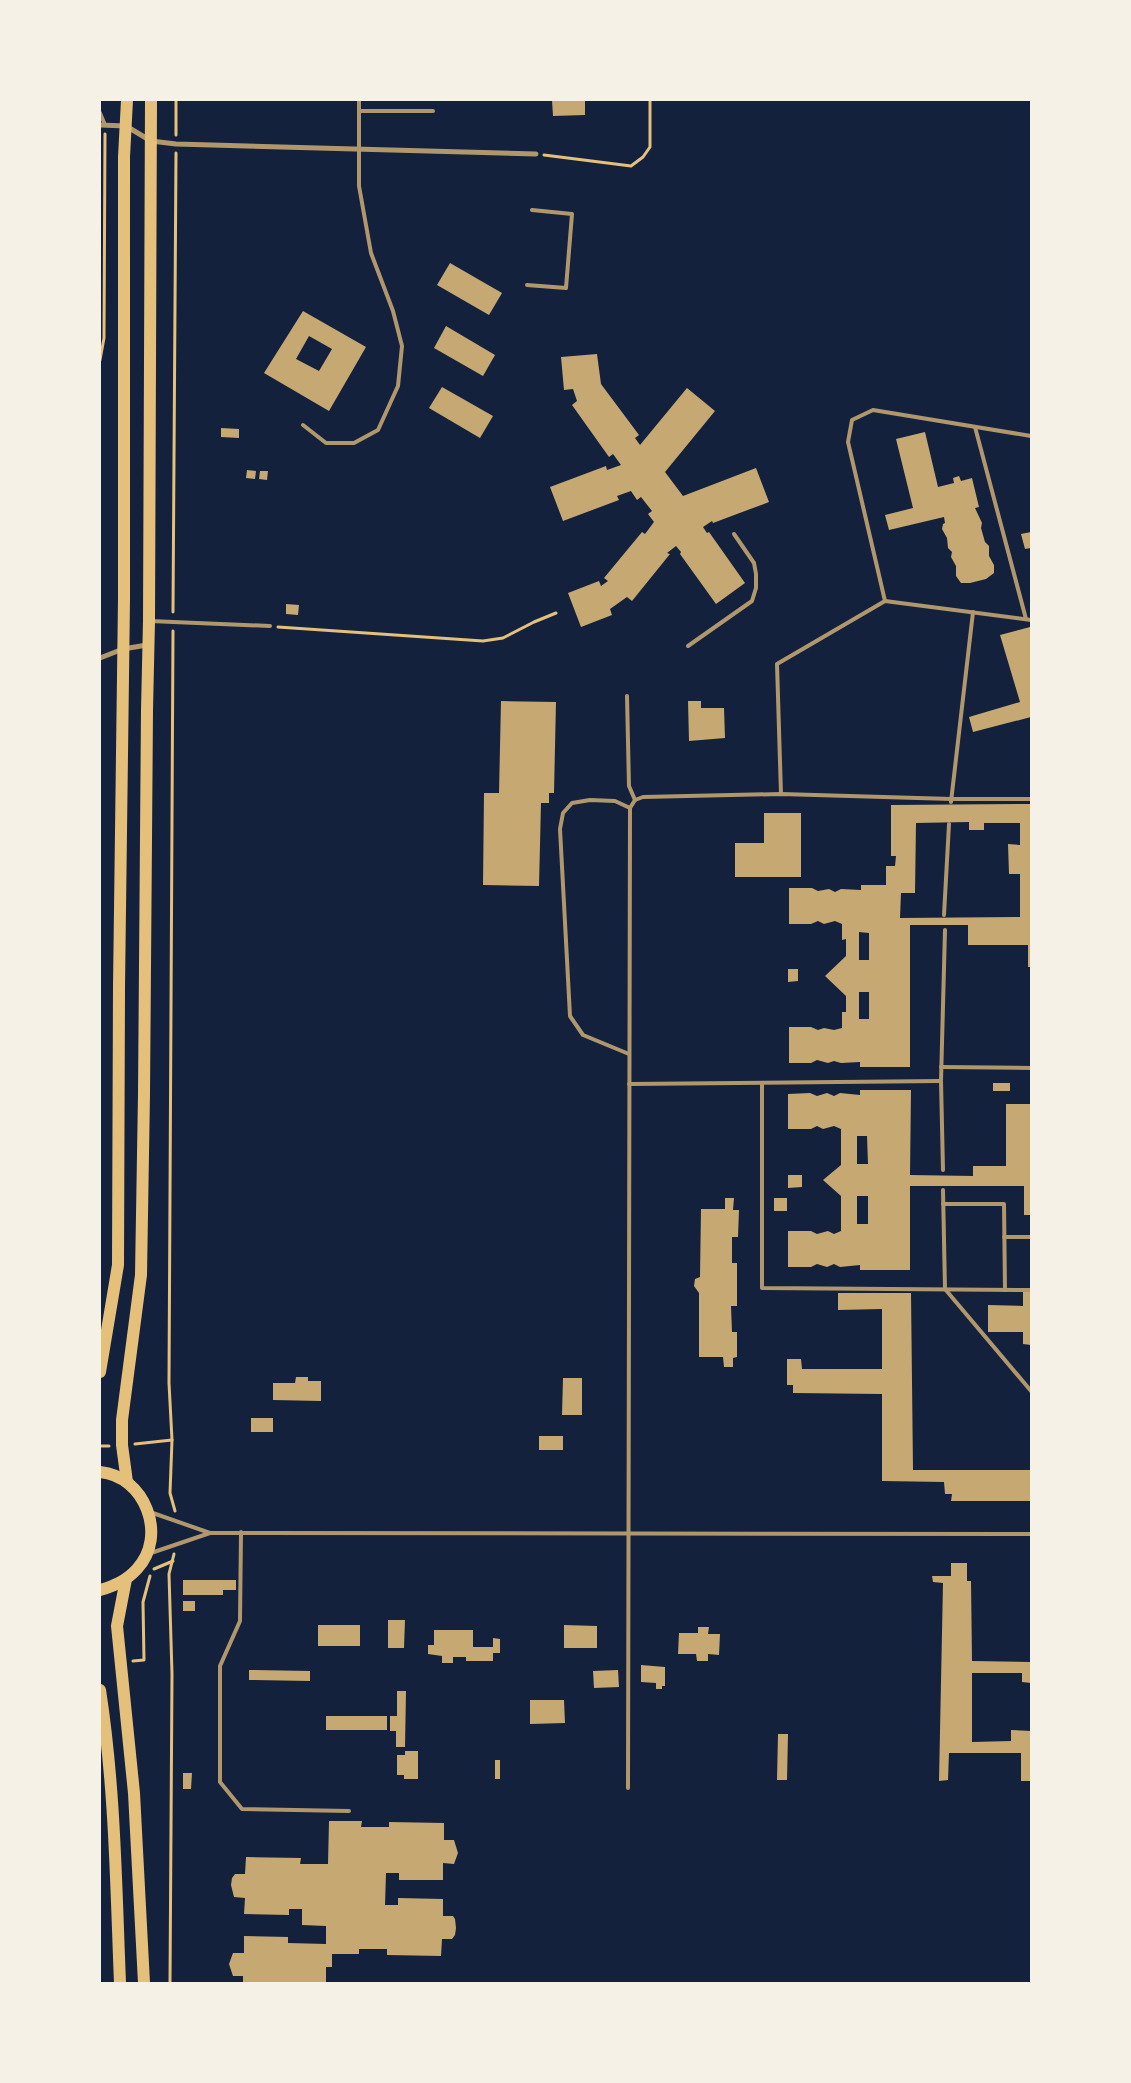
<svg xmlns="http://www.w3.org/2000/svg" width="1131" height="2083" font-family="Barlow,sans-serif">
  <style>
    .building { fill: #c6a872; fill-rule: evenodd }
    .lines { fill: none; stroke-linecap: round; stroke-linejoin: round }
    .path { stroke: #e5c07b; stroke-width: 3 }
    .service { stroke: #b1986c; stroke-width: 4 }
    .minor { stroke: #b1986c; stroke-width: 5 }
    .primary { stroke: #e5c07b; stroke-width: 12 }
  </style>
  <rect width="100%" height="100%" fill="#14213d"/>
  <g class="building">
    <path d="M552,100H585V115L553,116Z"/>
    <path d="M450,263L502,293L489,315L437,285Z"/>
    <path d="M303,311L366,347L329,411L264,373ZM309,336L332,349L319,371L296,359Z"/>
    <path d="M446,326L495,355L483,376L434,348Z"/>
    <path d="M597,354L601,384L639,435L635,438L640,445L687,388L715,411L665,472L683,496L756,468L769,502L713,523L712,521L703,527L707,533L709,532L745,583L716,604L680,554L681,552L676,546L667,553L670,554L632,601L627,597L610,609L612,615L581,627L568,593L599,581L601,586L608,581L604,578L642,532L645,534L654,522L648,514L652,511L641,497L637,500L631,491L617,496L619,500L563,521L550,487L606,466L607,470L621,465L613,454L609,457L572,405L577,401L573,389L564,390L561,357Z"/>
    <path d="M442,387L493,416L480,438L429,408Z"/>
    <path d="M221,428L239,429V438L221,437Z"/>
    <path d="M925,432L938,487L954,483L953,478L959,476L961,481L972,478L979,507L975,508L982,523L981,528L985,542L989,546V556L994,565V573L986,579L970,583H961L956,576V566L951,557L952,552L948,548L947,538L942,529L943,524L945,523L944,517L889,530L885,515L913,508L896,439Z"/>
    <path d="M247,470L256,471L255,479L246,478Z"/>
    <path d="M260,471H268L267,480L259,479Z"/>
    <path d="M1031,532V548L1025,549L1021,534Z"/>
    <path d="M286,604L299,605L298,615L286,614Z"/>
    <path d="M1030,627L1031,717L973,732L969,717L1020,702L1000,635Z"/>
    <path d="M501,701L556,702L554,793H549V803H541L539,886L483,885L484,793H499Z"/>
    <path d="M688,701H701V708H724L725,738L689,741Z"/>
    <path d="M1031,804V967H1028V945H968V925H910V1067H860V1062L841,1063L834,1061L828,1063L817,1060L811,1063H789V1027H811L818,1030L824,1028L834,1030L842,1028V1012H846V996L825,976L846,956V939L842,940V924L835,921L824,924L818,921L811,924H789V888H812L818,891L829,889L835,892L841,889L861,890V885H886V866H895L896,856H891V805ZM969,822V830H984V823H1020V845L1008,844L1009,874H1020V917L900,918L901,893H915L916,823ZM859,932L869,933V960H859ZM859,992H869V1019H859Z"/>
    <path d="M764,813H801V877H735V843H764Z"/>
    <path d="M788,969H798V981L788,982Z"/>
    <rect x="993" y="1083" width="17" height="8"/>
    <path d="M860,1090H911L910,1175L973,1176V1166H1006V1104H1031V1215H1024V1186H910V1270H860V1265L840,1267L834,1264L827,1267L817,1264L811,1267H788V1231H811L817,1234L828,1231L834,1234L841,1231V1196L823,1180L841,1165V1129L834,1126L823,1129L817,1126L811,1129H788V1094L810,1093L817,1096L827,1093L834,1096L840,1093L860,1095ZM857,1136H867L868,1164H857ZM857,1196H868V1224H857Z"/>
    <path d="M788,1175H802V1187L788,1188Z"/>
    <path d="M725,1198H734L733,1210H739L738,1237H732V1263H737V1306H731L732,1332H737V1357L733,1358V1367H724L723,1357H699V1293L694,1286L695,1279L700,1277L701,1209H725Z"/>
    <rect x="774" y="1198" width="13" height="13"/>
    <path d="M1023,1292H1031V1345L1023,1344V1332H988V1305L1023,1306Z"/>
    <path d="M838,1293H911L913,1470H1031V1501H951L952,1494H945L944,1482L882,1481V1394L793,1393V1385H787V1359H801L802,1369H882V1309L838,1310Z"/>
    <path d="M296,1377H308V1381H321V1401L273,1400V1383H295Z"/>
    <path d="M563,1378H582V1415H562Z"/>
    <rect x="251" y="1418" width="22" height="14"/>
    <rect x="539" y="1436" width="24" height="14"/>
    <path d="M951,1563H967V1581H971L972,1661L1031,1662V1683L1022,1682V1673H972V1742L1011,1741V1730L1031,1731V1781H1021V1753H949L948,1780L939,1781L943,1583L933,1582L932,1576H951Z"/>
    <path d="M183,1580H236V1590H223V1595H183Z"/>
    <rect x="183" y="1601" width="12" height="10"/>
    <path d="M388,1620H405L404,1648H388Z"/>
    <rect x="318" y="1625" width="42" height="21"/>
    <path d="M564,1625L597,1626V1648H564Z"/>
    <path d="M698,1627H709L708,1634H720L719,1655L708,1654V1661H697L696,1654H678L679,1633H698Z"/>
    <path d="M434,1630H473V1647H493V1638L500,1639V1653H493V1661H466V1657H453V1663H442V1656L428,1654V1645H434Z"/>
    <path d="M641,1665L665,1667V1686H662V1689H656V1683L641,1682Z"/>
    <path d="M249,1670L310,1671V1681L249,1680Z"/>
    <path d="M618,1670L619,1687L594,1688L593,1671Z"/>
    <path d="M397,1691H406L405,1747H396V1731H390V1716H397Z"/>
    <path d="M530,1700H564L565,1723L530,1724Z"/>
    <rect x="326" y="1716" width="61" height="14"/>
    <path d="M778,1734H788L787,1780H777Z"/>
    <path d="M405,1751H418V1779H404V1775H397V1755H405Z"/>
    <rect x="495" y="1760" width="5" height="19"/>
    <path d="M183,1773H192L191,1789H183Z"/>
    <path d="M329,1821H362L361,1827H389V1822L444,1823V1840H454L458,1853L454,1864L443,1863V1880H399V1873H386L385,1905H398V1898L443,1899V1916H453L455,1919L456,1928L455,1935L452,1939H442L441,1956L387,1955V1949H359V1954H332V1967H326V1983H243V1976H233L229,1964L233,1953H244V1936L288,1937V1943L326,1944V1926L302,1925V1909H289V1915L244,1914L245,1898L234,1897L231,1885L232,1878L235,1874H245L246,1857L301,1858L300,1864H328Z"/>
  </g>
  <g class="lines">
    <g class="path">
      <path d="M176,100V135"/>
      <path d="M544,155L631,166L643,157L650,147V100"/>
      <path d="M100,360L104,338L105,134"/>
      <path d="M173,612L176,153"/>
      <path d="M278,627L483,641L503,638L534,622L556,613"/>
      <path d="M173,631L169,1383L172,1440L170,1493L175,1511"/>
      <path d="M135,1444L172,1440"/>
      <path d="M100,1446H109"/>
      <path d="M154,1569L173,1561"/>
      <path d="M133,1661L144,1660L143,1602L150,1576"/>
      <path d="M170,1983L172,1674L169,1574L174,1554"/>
    </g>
    <g class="service">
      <path d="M359,111H433"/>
      <path d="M100,113L105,125"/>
      <path d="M527,285L566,288L572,214L532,210"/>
      <path d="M303,425L326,443H354L378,430L398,386L402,346L393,311L371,253L359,186V100"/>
      <path d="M975,427L1026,619"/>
      <path d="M885,601L848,442L852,420L873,410L1031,436"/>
      <path d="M150,621L270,626"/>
      <path d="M688,646L752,601L756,588V574L754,563L734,534"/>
      <path d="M627,696L629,786L635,800"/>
      <path d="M781,794L777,664L885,601L1031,620"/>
      <path d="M951,802L973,612"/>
      <path d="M944,915L949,824"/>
      <path d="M629,1054L583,1035L570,1016L560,829L563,813L572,803L590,800L615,801L630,808"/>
      <path d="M941,1067L1031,1068"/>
      <path d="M762,1083V1288L1031,1290"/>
      <path d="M629,1084L941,1081"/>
      <path d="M943,1170L941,1081L945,930"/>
      <path d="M943,1190L945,1289L1031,1391"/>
      <path d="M943,1204H1004L1005,1290"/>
      <path d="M1004,1237H1031"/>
      <path d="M150,1512L210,1533L1031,1534"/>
      <path d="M241,1532L240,1621L220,1666V1782L242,1809L349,1811"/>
      <path d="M151,1553L210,1533"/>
      <path d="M628,1788L630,808L635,800L643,797L781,794L952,799H1031"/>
    </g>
    <g class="minor">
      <path d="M100,125L126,126L151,141L176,144L536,154"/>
      <path d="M100,658L123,649L147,645"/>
    </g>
    <g class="primary">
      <path d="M100,1372L118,1265L119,987L124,599V157L127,100"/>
      <path d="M100,1472C145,1476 168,1536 137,1569C126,1581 114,1586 100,1590"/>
      <path d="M127,1482L122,1445V1420L141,1275L144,1094L147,710L149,621L151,100"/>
      <path d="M126,1579L117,1626L134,1793L144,1983"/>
      <path d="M100,1690C115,1787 116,1885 120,1983"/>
    </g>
  </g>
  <rect width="1131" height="2083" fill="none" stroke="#f6f1e7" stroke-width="202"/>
</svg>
